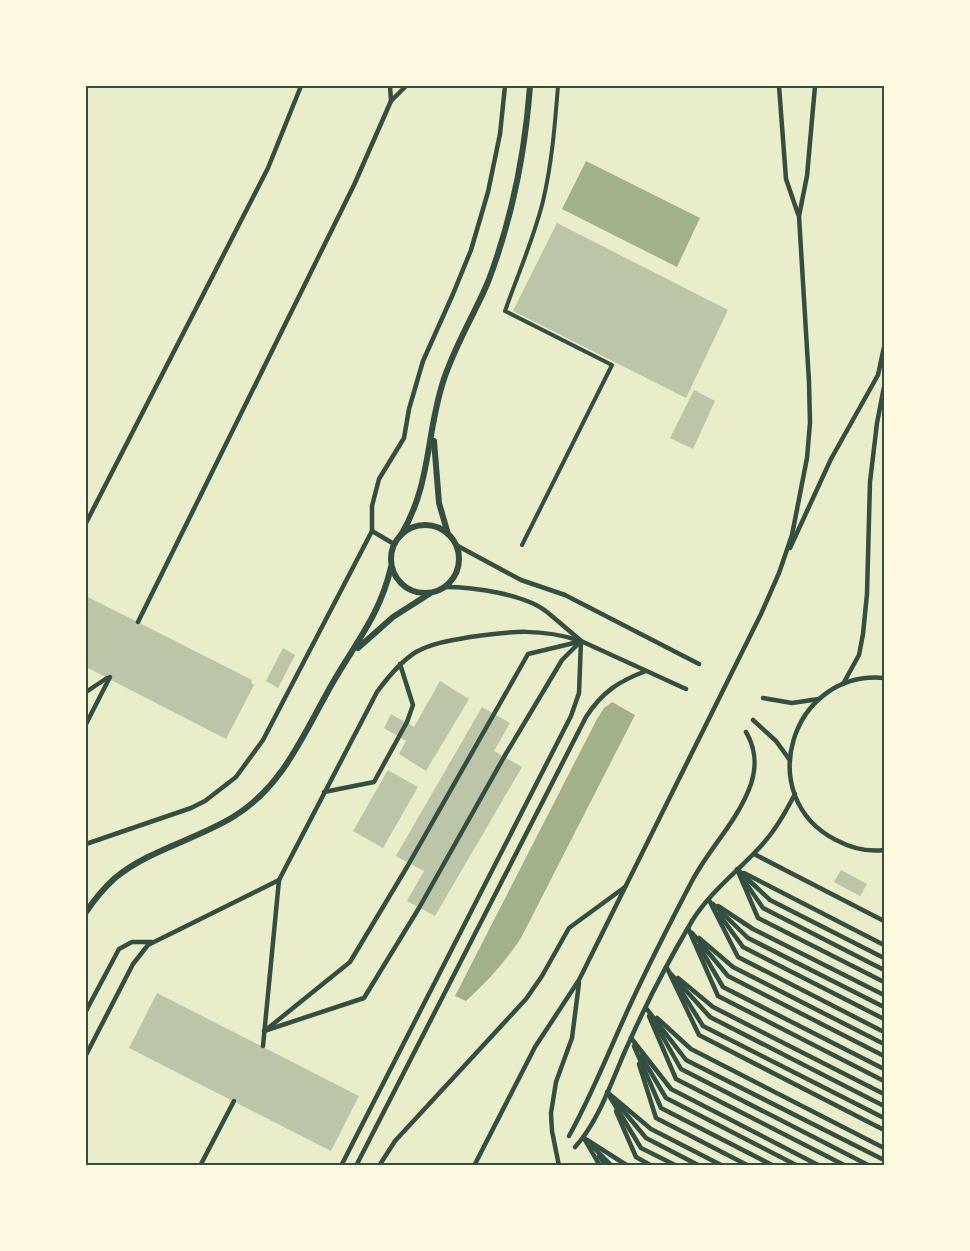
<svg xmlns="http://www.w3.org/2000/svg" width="970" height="1251" font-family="'Times New Roman',serif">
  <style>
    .water { fill: #a3b18a }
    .building { fill: #bcc5a7 }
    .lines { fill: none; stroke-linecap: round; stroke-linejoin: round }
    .path { stroke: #344e41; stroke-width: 4 }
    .service { stroke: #344e41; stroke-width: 4.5 }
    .minor { stroke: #344e41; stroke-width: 6 }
    .neatline { fill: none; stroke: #344e41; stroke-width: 2 }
  </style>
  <rect width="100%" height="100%" fill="#e9edc9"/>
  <g class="water">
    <path d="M586,161L700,218L677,267L562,209Z"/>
    <path d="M612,702L635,715L521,938C505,962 487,982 466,1001L455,996L597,719L604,708Z"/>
  </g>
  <g class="building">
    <path d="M557,223L728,310L686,398L513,311Z"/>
    <path d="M694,390L715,401L693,449L670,438Z"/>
    <path d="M86,596L252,680L251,683L254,685L226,739L86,667Z"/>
    <path d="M283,648L295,655L278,688L266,681Z"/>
    <path d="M440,681L469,699L426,771L399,754L406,741L384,728L391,714L414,727Z"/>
    <path d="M482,707L510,723L494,751L522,767L435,916L407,901L424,871L396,856Z"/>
    <path d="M388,770L418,787L383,848L353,831Z"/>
    <path d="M841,870L867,884L860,896L834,882Z"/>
    <path d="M157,993L359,1096L331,1151L129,1048Z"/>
  </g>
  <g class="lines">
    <path class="path" d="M522,545L612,365L505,311C518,274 534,238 543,201C552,163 555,124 558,86"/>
    <g class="service">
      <path d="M779,86L786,179L798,214"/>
      <path d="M391,101L406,86"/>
      <path d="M86,523L268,168L301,86"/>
      <path d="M372,531L394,544"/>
      <path d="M456,545L521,580L565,595L699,664"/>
      <path d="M790,548L831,459L878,375L884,347"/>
      <path d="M445,587C473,587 525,594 547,612C558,621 568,630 579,639"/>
      <path d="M138,622L354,185L391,101L390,86"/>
      <path d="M884,678C791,670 752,797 836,840C851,848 868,852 884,850"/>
      <path d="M843,684L859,655L863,634L867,594L870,482L877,423L884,387"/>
      <path d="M86,692L107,678"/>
      <path d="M763,698L792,703L819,699"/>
      <path d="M753,720L776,741L789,759"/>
      <path d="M86,724L110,677"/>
      <path d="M324,792L374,782L407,722L413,705L400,664"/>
      <path d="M86,844L191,808L205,801L236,777L263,740L372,531V506L379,479L404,438L409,409L423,361L453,294L471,250L488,192L500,134L505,86"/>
      <path d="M754,854L884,921"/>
      <path d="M737,869L758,918L884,982"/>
      <path d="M739,871L770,900L884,958"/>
      <path d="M744,873L884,945"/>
      <path d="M743,879L763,908L884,970"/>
      <path d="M709,900L738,957L884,1032"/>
      <path d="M713,904L748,938L884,1007"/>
      <path d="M718,906L753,929L884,995"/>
      <path d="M719,914L743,947L884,1019"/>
      <path d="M688,928L718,996L884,1081"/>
      <path d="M692,933L728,976L884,1056"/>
      <path d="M699,938L733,967L884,1044"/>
      <path d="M699,946L723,987L884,1069"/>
      <path d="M667,968L699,1035L884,1130"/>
      <path d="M670,973L710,1017L884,1106"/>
      <path d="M678,978L713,1007L884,1094"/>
      <path d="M678,986L703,1026L884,1118"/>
      <path d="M646,1008L686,1060L884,1160"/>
      <path d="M86,1011L119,949L132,942H152"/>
      <path d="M649,1016L676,1079L846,1166"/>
      <path d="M657,1018L691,1049L884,1148"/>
      <path d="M655,1023L681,1069L870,1166"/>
      <path d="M267,1029L350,962L407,867L528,654L578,642"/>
      <path d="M264,1031L364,998L419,908L504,757L562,660L581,641"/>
      <path d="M631,1038L671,1089L820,1166"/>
      <path d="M263,1046L279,880L377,692C388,677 400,662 416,652C432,643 452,640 470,637C511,631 541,628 581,641L686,689"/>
      <path d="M634,1046L661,1108L774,1166"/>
      <path d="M86,1055L133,964L148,945L279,880"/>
      <path d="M641,1056L666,1098L798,1166"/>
      <path d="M639,1064L656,1118L749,1166"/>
      <path d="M607,1092L651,1129L723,1166"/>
      <path d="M610,1097L641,1148L677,1166"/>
      <path d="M617,1103L646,1138L700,1166"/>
      <path d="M616,1111L636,1157L652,1166"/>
      <path d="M569,1136C593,1093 610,1048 631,1003C650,962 671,921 692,881C710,847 738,821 751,784C757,765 756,749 746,732"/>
      <path d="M584,1138L628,1166"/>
      <path d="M585,1140L600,1166"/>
      <path d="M592,1146L612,1166"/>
      <path d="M575,1147C601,1119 614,1073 631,1038C649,998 670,958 692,921C710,892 737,872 760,847C775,831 785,813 795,794"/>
      <path d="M599,1156L606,1166"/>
      <path d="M200,1166L234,1101"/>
      <path d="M341,1166L571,716L579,693L581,641"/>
      <path d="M356,1166L586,717C602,692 619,681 646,671"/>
      <path d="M379,1166L395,1141L526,999L542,976L569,928L625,887"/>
      <path d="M474,1166L535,1047L579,980L761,614L779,573L792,535L807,458L810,423L809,382L799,216L807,176L815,86"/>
      <path d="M559,1166L552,1131L551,1113L556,1082L572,1038L579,983"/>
    </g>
    <g class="minor">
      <path d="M434,441L439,503L448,534"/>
      <circle cx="425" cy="559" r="34"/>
      <path d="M401,535C431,485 426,435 443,382C454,347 474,315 488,282C512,219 525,153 530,86"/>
      <path d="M358,648L393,617L429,594"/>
      <path d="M86,912C94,900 104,888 115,878C149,850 195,840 233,817C283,787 304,733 332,684C356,642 380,615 391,567"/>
    </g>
  </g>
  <rect width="970" height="1251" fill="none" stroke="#fefae0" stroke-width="174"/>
  <rect x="87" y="87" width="796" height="1077" class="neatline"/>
</svg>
